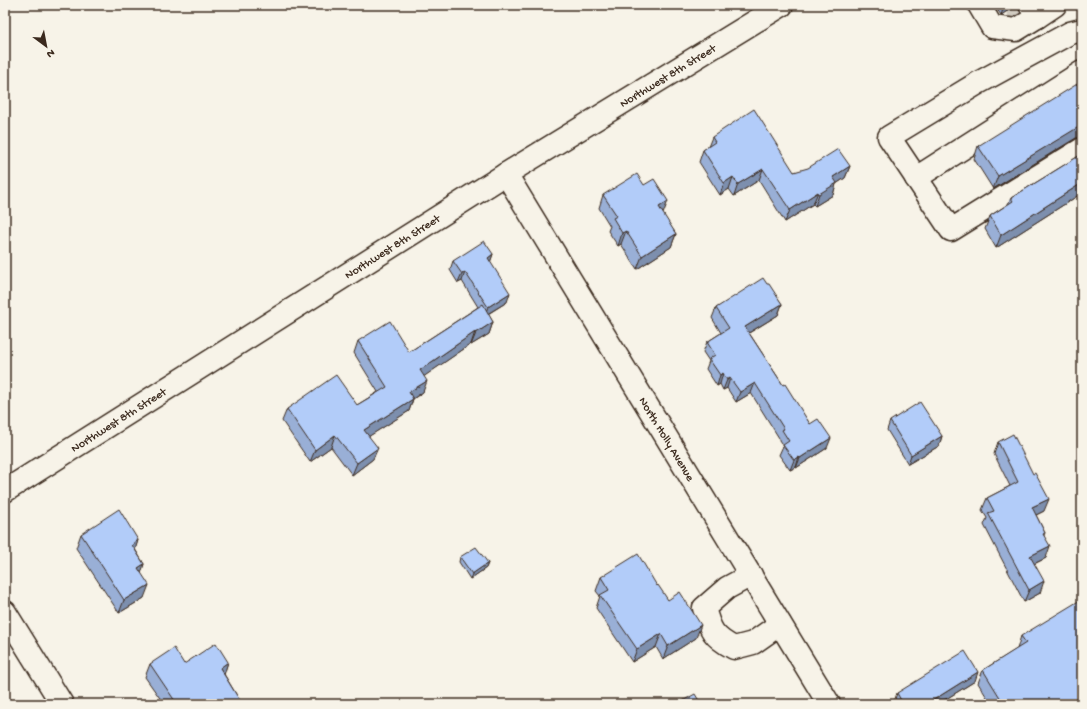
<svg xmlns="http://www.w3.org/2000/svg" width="1087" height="709" font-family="'Gochi Hand',sans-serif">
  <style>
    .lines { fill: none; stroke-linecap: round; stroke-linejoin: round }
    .minor-tunnel { stroke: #d1cbc0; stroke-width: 22; stroke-dasharray: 22 11; stroke-linecap: butt }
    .minor-casing { stroke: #3b2a1e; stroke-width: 25 }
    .minor { stroke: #f7f3e8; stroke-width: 22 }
    .wall { fill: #99afd6; stroke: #3b2a1e }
    .shaded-wall { fill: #7d8fae; stroke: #3b2a1e }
    .building { fill: #b2ccf9; stroke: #3b2a1e }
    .labels { text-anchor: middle; stroke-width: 3; stroke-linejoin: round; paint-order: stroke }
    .street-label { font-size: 12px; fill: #3b2a1e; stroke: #f7f3e8 }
  </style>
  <rect width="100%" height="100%" fill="#f7f3e8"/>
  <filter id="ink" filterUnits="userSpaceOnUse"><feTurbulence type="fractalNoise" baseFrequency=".025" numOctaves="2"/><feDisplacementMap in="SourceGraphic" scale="8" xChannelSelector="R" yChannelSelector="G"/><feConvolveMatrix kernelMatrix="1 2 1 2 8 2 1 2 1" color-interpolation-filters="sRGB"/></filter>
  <g filter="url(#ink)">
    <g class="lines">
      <path class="minor-tunnel" d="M1009,17L1022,9"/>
      <defs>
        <g id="minor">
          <path d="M979,5L992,27L1016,30L1037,17"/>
          <path d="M1030,5L1037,17L1055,5"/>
          <path d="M1082,30L1070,33L978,83L889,137L951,230L1082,149"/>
          <path id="s1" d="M506,174L829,704"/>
          <path d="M916,178L1082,72"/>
          <path id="s2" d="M5,491L506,174L782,5"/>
          <path d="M751,575L727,588L704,608C710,630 713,637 734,648L753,643L780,624"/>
          <path d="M5,612L62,704"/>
        </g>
      </defs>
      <use href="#minor" class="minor-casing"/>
      <use href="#minor" class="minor"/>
    </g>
    <g class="wall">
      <path d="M994,5H1017L1001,15Z"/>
      <path d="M712,137L794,172L850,166L845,178L836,184L833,195L815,206L813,204L785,222L759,180L734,196L729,189L720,195L699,162L703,150L708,147Z"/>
      <path d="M1076,138L993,189L974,159L978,146Z"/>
      <path d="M1082,154V193L996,248L985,229L990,216L1008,204L1011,198Z"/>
      <path d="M603,195L663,215L676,234L671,247L637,269L621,244L618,246L608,231L610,226L599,208Z"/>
      <path d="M493,254L490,262L507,302L488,314L493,322L489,334L471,345V344L424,376L423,392L413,399L409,411L369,436L373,459L352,475L331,447L310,462L282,421L287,409L357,405L378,392L354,353L358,341L409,352L478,307L462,281L458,283L450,270L453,261Z"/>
      <path d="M767,284L782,304L778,315L749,333L783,385L810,424L827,448L796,468V467L790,470L779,455L783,446L779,440V438L751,393L736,402L727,388L723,390L720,384L717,386L706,369L709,361L703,352L707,342L721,333L712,318L716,308Z"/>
      <path d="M890,421L942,436L939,446L908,464L887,430Z"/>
      <path d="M998,442L1044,511L1036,515L1045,533L1044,535L1046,558L1034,564L1040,593L1024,602L984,525L987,518L982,510L987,498L1010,486L994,454Z"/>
      <path d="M81,534L138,540L135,549L144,564L141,572L144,598L119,613L76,548Z"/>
      <path d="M460,557L488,563L486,568L470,579L459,562Z"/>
      <path d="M601,577L657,586L696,638L663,659L656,647L632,662L596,608L600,596L596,591Z"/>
      <path d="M1021,636L1082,704H991L978,683L983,670L1017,649Z"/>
      <path d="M228,662L224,674L242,704H164L145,677L150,664H184Z"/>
      <path d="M975,681L938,704H895L894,702L897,693Z"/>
    </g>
    <g class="shaded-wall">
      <path d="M1006,5H1017L1001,15L1004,6Z"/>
      <path d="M1081,125H1082V137L1076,138L993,189L998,176Z"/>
      <path d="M850,166L845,178L836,184L833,195L815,206L819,194L833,177Z"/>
      <path d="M763,169L759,180L734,196L738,184Z"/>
      <path d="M733,177L729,189L720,195L724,183Z"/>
      <path d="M1082,183V193L996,248L1001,235Z"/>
      <path d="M818,192L813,204L785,222L790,210Z"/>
      <path d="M668,201L663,214L654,220L659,207Z"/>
      <path d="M626,231L621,244L618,246L622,233Z"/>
      <path d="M676,234L671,247L637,269L642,256Z"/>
      <path d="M493,254L490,263L488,258Z"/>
      <path d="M465,272L462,281L458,283L462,274Z"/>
      <path d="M510,293L507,302L484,316L488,307Z"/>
      <path d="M782,304L778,315L742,337L745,327Z"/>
      <path d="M493,322L489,334L471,345L476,333Z"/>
      <path d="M475,332L471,344L416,382L420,370Z"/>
      <path d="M723,373L720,384L717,386L720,375Z"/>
      <path d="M730,378L727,388L723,390L727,380Z"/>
      <path d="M427,381L423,392L405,404L409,392Z"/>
      <path d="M755,383L751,393L736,402L740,392Z"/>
      <path d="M413,399L409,411L360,442L364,430Z"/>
      <path d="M335,435L331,447L310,462L315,450Z"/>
      <path d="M942,436L939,446L908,464L911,455Z"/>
      <path d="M831,438L827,448L796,468L800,458Z"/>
      <path d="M378,448L373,459L352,475L357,463Z"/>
      <path d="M799,457L796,467L790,470L794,460Z"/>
      <path d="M1049,499L1044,511L1028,519L1032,507Z"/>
      <path d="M138,540L134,554L132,545Z"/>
      <path d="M1050,546L1046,558L1025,568L1030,556Z"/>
      <path d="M488,563L486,568L470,579L472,574Z"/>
      <path d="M144,564L140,577L138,568Z"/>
      <path d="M1044,581L1040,593L1024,602L1029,590Z"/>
      <path d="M149,585L144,598L119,613L124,600Z"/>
      <path d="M701,625L696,638L663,659L668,646Z"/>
      <path d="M661,634L656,647L632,662L637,649Z"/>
      <path d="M228,662L224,675L220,668Z"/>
      <path d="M978,672L975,681L938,704H927Z"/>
    </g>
    <g class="building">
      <path d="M1082,81V125L998,176L978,146Z"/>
      <path d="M754,109L794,172L808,168L838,149L850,166L833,177L837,183L819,194L818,192L790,210L763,169L738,184L733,177L724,183L703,150L715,142L712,137Z"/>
      <path d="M1082,154V183L1001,235L990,216L1013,201L1011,198Z"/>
      <path d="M637,174L644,185L654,179L668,201L659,207L676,234L642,256L626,231L622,233L613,218L617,216L603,195Z"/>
      <path d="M484,241L493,254L488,258L510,293L488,307L465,272L462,274L453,261Z"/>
      <path d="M763,278L767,284H769L782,304L745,327L783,385L785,384L810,424L818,419L831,438L800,458L799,457L794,460L783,445L789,441L782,430L784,429L755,383L740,392L730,378L727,380L723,373L720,375L709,359L715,355L707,342L729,328L716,308Z"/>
      <path d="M483,304L493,322L476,333L475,332L420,370L427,381L409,392L413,399L364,430L378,448L357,463L335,435L315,450L287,409L336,375L357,405L387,387L358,341L390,321L409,352Z"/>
      <path d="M920,402L942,436L911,455L890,421Z"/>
      <path d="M1013,434L1033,474L1035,473L1049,499L1032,507L1045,533L1043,534L1050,546L1030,556L1044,581L1029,590L988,513L994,511L987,498L1018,482L998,442Z"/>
      <path d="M119,509L138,540L132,545L144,564L138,568L149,585L124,600L81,534Z"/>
      <path d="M476,547L488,563L472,574L460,557Z"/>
      <path d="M638,554L657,586L658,585L668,600L680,592L701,625L668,646L661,634L637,649L600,595L609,590L601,577Z"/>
      <path d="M1082,599V704H1004L983,670L1026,643L1021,636Z"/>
      <path d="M216,643L228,662L220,668L242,704H177L150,664L174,648L184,664Z"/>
      <path d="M965,651L978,672L927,704H903L897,693Z"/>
      <path d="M695,694L701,704H677Z"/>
    </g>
  </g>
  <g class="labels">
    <g class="street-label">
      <text dy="4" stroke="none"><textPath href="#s2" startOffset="782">Northwest 8th Street</textPath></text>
      <text dy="4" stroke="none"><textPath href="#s2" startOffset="458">Northwest 8th Street</textPath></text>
      <text dy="4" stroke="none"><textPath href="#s2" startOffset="134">Northwest 8th Street</textPath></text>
      <text dy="4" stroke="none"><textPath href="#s1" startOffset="310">North Holly Avenue</textPath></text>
    </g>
  </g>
  <rect width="1087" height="709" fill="none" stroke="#f7f3e8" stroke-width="20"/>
  <rect x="10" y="10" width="1067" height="689" fill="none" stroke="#3b2a1e" stroke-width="1.5" filter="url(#ink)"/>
  <g transform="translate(46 46) rotate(148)" stroke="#f7f3e8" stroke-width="3" paint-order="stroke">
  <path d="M0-3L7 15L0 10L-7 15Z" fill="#3b2a1e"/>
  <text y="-6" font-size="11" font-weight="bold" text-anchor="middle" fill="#3b2a1e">N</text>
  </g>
</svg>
